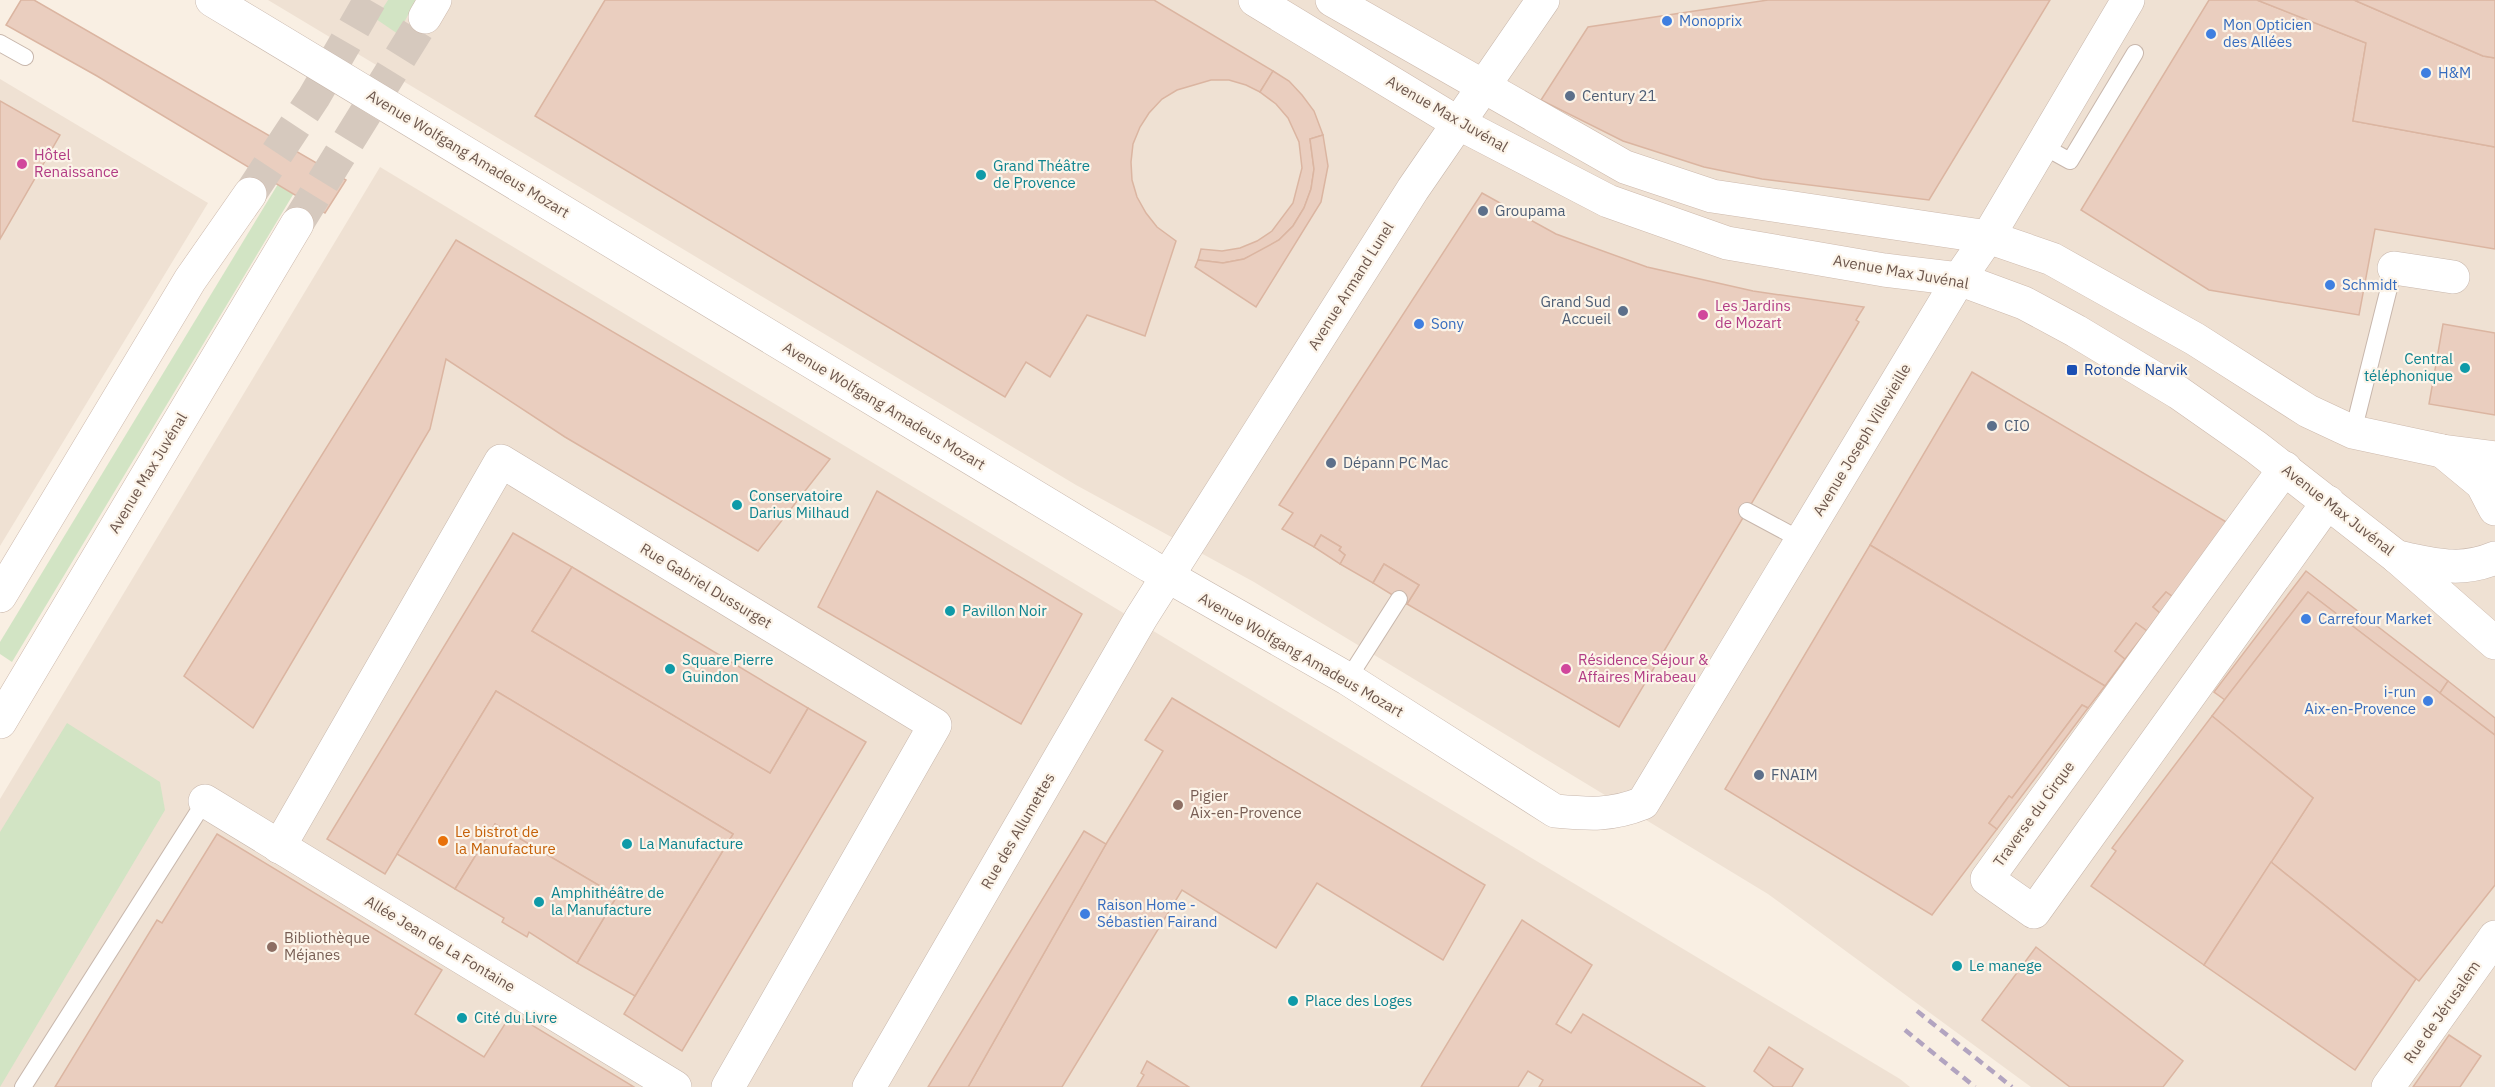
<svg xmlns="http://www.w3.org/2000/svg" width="2495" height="1087" font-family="'IBM Plex Sans',sans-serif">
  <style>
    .residential { fill: #efe1d3 }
    .green { fill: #d2e4c4 }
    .building { fill: #eacebf; stroke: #dbb5a1; stroke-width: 1.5 }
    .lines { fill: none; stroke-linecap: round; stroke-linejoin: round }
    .secondary-tunnel { stroke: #d6c9be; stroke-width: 33; stroke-dasharray: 33 16; stroke-linecap: butt }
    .lane-casing { stroke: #c8b7ac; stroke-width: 18 }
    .street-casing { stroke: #c8b7ac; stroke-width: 34 }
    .secondary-casing { stroke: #cdb9ac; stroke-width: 34 }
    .lane { stroke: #fff; stroke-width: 16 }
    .street { stroke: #fff; stroke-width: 33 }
    .secondary { stroke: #fff; stroke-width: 33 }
    .rail { stroke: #b2a4c0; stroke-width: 4.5; stroke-dasharray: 9 6; stroke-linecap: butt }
    .shop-dot { fill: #3f7fe0; stroke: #fcf4e9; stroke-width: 2 }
    .service-dot { fill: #5c6f8a; stroke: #fcf4e9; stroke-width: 2 }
    .hotel-dot { fill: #d1479c; stroke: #fcf4e9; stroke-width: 2 }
    .culture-dot { fill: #0f9aa8; stroke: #fcf4e9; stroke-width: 2 }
    .transit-dot { fill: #1a4fb4; stroke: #fcf4e9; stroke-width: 2 }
    .education-dot { fill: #8d6e63; stroke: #fcf4e9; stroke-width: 2 }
    .food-dot { fill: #e8710a; stroke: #fcf4e9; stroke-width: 2 }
    .labels { text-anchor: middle; stroke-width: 4.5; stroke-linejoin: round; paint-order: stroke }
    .shop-label { font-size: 15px; fill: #366cbe; stroke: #fcf4e9; text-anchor: start }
    .service-label { font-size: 15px; fill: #4e5e75; stroke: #fcf4e9; text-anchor: start }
    .street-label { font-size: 15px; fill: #6d574d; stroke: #fcf4e9 }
    .hotel-label { font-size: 15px; fill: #b23c85; stroke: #fcf4e9; text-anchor: start }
    .culture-label { font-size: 15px; fill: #0d838f; stroke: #fcf4e9; text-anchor: start }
    .transit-label { font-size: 15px; fill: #164399; stroke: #fcf4e9; text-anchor: start }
    .education-label { font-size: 15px; fill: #785e54; stroke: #fcf4e9; text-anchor: start }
    .food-label { font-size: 15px; fill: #c56008; stroke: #fcf4e9; text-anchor: start }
  </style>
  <rect width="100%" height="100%" fill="#f9efe3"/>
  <g class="residential">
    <path d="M268,0H2495V1087H2031L1768,894L1254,582L1076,485Z"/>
    <path d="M0,79L208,203L0,546Z"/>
    <path d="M380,167L1900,1079L1910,1087H0V799Z"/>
  </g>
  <g class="green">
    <path d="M388,0H416L398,34L376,19Z"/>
    <path d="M278,184L294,193L12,662L0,654V642Z"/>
    <path d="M67,723L160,782L165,810L0,1087V832Z"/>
  </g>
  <g class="building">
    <path d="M21,0H34L346,180L325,213L97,76L6,25Z"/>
    <path d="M605,0H1154L1273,71L1260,92L1246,85L1229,80H1211L1177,90L1162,99L1149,113L1140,127L1133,144L1131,162L1132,180L1137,197L1146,213L1157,227L1176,241L1145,336L1087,315L1050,377L1026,362L1005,397L535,116Z"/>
    <path d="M1768,0H2050L1929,200L1762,179L1704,167L1623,141L1541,100L1588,27Z"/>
    <path d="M2209,0H2257L2366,43L2353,121L2495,147V249L2375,229L2359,315L2209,290L2081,210Z"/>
    <path d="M2257,0H2354L2483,56L2495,58V147L2353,121L2366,43Z"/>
    <path d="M2354,0H2495V58L2483,56Z"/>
    <path d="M1273,71L1289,81L1302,95L1314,111L1323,135L1310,139L1314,169L1311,189L1304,208L1293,226L1279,240L1262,251L1244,259L1223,263L1198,260L1201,249L1222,251L1240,248L1257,241L1272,231L1293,203L1302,168L1299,142L1288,118L1276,104L1260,92Z"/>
    <path d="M0,101L60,135L0,239Z"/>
    <path d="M1323,135L1328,166L1321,202L1256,307L1195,267L1198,260L1223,263L1244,259L1279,240L1293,226L1304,208L1311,189L1314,169L1310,139Z"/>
    <path d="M1482,193L1556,234L1647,267L1753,291L1864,307L1856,320L1859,322L1619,727L1407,604L1419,585L1384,564L1373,583L1340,564L1345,555L1339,550L1341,547L1321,535L1314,547L1282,529L1293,513L1279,505Z"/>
    <path d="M456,240L830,459L758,551L565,437L446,359L430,429L253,728L184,676Z"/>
    <path d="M2443,324L2495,333V415L2429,404Z"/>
    <path d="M1972,372L2228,523L2173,597L2166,592L2153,607L2160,613L2147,631L2136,623L2115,651L2125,659L2105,686L1870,545Z"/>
    <path d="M877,491L1082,614L1021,724L818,607Z"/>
    <path d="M513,533L572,567L532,631L770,773L808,708L866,742L682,1051L624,1014L733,834L496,691L385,874L327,839Z"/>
    <path d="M1321,535L1341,547L1339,550L1345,555L1340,564L1314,547Z"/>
    <path d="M1870,545L2105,686L2088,708L2082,705L2012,798L2009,796L1989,823L1997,829L1932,915L1725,789Z"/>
    <path d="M1384,564L1419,585L1407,604L1373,583Z"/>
    <path d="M572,567L808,708L770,773L532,631Z"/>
    <path d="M2306,571L2448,681L2440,693L2308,592L2225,700L2214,692Z"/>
    <path d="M2166,592L2173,597L2160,613L2153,607Z"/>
    <path d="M2308,592L2495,735V885L2419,981L2271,862L2313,798L2212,716Z"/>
    <path d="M2136,623L2147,631L2125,659L2115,651Z"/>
    <path d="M2448,681L2495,718V735L2440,693Z"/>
    <path d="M496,691L733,834L635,996L577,963L617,896L495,824L455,889L397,854Z"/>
    <path d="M1172,698L1485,885L1443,960L1317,883L1276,948L1182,890L1062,1087H968L1106,844L1163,751L1145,740Z"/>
    <path d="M2082,705L2088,708L1997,829L1989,823L2009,796L2012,798Z"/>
    <path d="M2212,716L2313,798L2204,965L2091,886L2116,851L2112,848Z"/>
    <path d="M495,824L617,896L577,963L529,932L527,937L502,922L504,918L455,889Z"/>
    <path d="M1084,831L1106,844L968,1087H928Z"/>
    <path d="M217,834L442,970L415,1014L484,1057L512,1013L634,1087H55L157,920L162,923Z"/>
    <path d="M2271,862L2416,979L2355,1070L2204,965Z"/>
    <path d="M1522,920L1592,965L1556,1024L1571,1033L1583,1014L1705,1087H1539L1543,1080L1528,1071L1518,1087H1421Z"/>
    <path d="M2036,947L2183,1061L2163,1087H2070L1982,1020Z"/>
    <path d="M2449,1035L2481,1056L2460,1087H2413Z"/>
    <path d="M1769,1047L1803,1069L1792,1087H1774L1754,1071Z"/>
    <path d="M1147,1061L1189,1087H1137L1144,1075L1141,1073Z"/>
  </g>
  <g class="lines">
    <g class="secondary-tunnel">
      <path d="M250,194L314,97L370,0"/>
      <path d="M297,224L425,17"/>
    </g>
    <defs>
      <g id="lane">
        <path d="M0,43L25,57"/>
        <path d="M2041,145L2070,161L2135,53"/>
        <path d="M2353,432L2394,268"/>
        <path d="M1747,511L1801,540"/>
        <path d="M1348,679L1399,599"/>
        <path d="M23,1087L205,801"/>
      </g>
      <g id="street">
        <path d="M212,0L1150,566L1348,679L1555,811C1589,814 1611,816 1643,803L1959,279L1988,237L2128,0"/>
        <path d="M2394,268L2453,277"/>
        <path d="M2285,468L1987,879L2034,912L2328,502"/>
        <path d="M2397,557C2432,564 2460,573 2495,558"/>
        <path d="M205,801L675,1087"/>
        <path d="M279,847L501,461L935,725L728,1087"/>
        <path d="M869,1087L1141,618L1413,189L1543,0"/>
        <path d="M2388,1087L2495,937"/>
      </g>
      <g id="secondary">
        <path d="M1255,0L1458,123L1608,201L1727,243L1884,270L1959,279L2024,303L2076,331L2179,393L2256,447L2397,557L2495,643"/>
        <path d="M1332,0L1625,167L1712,196L1988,237L2052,259L2195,339L2308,411L2353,432L2442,451L2495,458"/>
        <path d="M425,17L435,0"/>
        <path d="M2442,451L2482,484L2495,509"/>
        <path d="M0,596L190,280L250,194"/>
        <path d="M0,722L297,224"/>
      </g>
    </defs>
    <use href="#lane" class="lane-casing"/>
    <use href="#street" class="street-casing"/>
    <use href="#secondary" class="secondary-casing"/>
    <use href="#lane" class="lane"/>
    <use href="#street" class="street"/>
    <use href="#secondary" class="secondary"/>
    <g class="rail">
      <path d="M1917,1011L2012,1087"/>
      <path d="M1905,1030L1975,1087"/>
    </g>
  </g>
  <g class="shop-dot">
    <circle cx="1667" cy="21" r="6"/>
    <circle cx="2211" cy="34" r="6"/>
    <circle cx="2426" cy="73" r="6"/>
    <circle cx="2330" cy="285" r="6"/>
    <circle cx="1419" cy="324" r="6"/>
    <circle cx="2306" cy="619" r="6"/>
    <circle cx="2428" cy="701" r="6"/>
    <circle cx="1085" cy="914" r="6"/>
  </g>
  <g class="service-dot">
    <circle cx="1570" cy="96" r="6"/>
    <circle cx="1483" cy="211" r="6"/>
    <circle cx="1623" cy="311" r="6"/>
    <circle cx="1992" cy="426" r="6"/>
    <circle cx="1331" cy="463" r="6"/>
    <circle cx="1759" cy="775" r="6"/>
  </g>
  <g class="hotel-dot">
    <circle cx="22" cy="164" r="6"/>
    <circle cx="1703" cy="315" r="6"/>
    <circle cx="1566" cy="669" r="6"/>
  </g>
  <g class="culture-dot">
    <circle cx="981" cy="175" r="6"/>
    <circle cx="2465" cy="368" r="6"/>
    <circle cx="737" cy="505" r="6"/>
    <circle cx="950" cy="611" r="6"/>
    <circle cx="670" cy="669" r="6"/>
    <circle cx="627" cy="844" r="6"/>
    <circle cx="539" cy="902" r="6"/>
    <circle cx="1957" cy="966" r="6"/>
    <circle cx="1293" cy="1001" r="6"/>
    <circle cx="462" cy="1018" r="6"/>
  </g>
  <rect class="transit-dot" x="2066" y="364" width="12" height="12" rx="3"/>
  <g class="education-dot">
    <circle cx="1178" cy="805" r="6"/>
    <circle cx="272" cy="947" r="6"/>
  </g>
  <circle class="food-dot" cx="443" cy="841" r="6"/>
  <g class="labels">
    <g class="shop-label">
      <text x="1679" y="26">Monoprix</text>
      <text x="2223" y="30">Mon Opticien<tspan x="2223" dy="17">des Allées</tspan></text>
      <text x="2438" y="78">H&amp;M</text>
      <text x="2342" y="290">Schmidt</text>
      <text x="1431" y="329">Sony</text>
      <text x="2318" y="624">Carrefour Market</text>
      <text x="2416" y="697" text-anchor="end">i-run<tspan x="2416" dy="17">Aix-en-Provence</tspan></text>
      <text x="1097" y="910">Raison Home -<tspan x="1097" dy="17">Sébastien Fairand</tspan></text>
    </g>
    <g class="service-label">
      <text x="1582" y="101">Century 21</text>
      <text x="1495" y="216">Groupama</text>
      <text x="1611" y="307" text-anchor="end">Grand Sud<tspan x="1611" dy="17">Accueil</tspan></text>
      <text x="2004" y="431">CIO</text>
      <text x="1343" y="468">Dépann PC Mac</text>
      <text x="1771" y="780">FNAIM</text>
    </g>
    <g class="street-label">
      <text transform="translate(1447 114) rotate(30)" y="5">Avenue Max Juvénal</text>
      <text transform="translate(468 154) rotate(31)" y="5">Avenue Wolfgang Amadeus Mozart</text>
      <text transform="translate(1901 272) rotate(10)" y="5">Avenue Max Juvénal</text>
      <text transform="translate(1351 286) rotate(-58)" y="5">Avenue Armand Lunel</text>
      <text transform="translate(884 406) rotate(31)" y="5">Avenue Wolfgang Amadeus Mozart</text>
      <text transform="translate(1862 440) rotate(-59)" y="5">Avenue Joseph Villevieille</text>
      <text transform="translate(148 473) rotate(-59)" y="5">Avenue Max Juvénal</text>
      <text transform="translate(2338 510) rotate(38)" y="5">Avenue Max Juvénal</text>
      <text transform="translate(706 586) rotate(31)" y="5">Rue Gabriel Dussurget</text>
      <text transform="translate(1301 655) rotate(30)" y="5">Avenue Wolfgang Amadeus Mozart</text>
      <text transform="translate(2034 814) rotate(-54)" y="5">Traverse du Cirque</text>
      <text transform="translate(1018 831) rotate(-60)" y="5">Rue des Allumettes</text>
      <text transform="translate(440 944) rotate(31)" y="5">Allée Jean de La Fontaine</text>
      <text transform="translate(2442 1012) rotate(-55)" y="5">Rue de Jérusalem</text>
    </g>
    <g class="hotel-label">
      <text x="34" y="160">Hôtel<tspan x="34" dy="17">Renaissance</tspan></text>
      <text x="1715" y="311">Les Jardins<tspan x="1715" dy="17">de Mozart</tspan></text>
      <text x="1578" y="665">Résidence Séjour &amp;<tspan x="1578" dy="17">Affaires Mirabeau</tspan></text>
    </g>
    <g class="culture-label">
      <text x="993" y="171">Grand Théâtre<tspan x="993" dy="17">de Provence</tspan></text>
      <text x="2453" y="364" text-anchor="end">Central<tspan x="2453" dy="17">téléphonique</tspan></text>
      <text x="749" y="501">Conservatoire<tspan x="749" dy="17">Darius Milhaud</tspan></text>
      <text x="962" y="616">Pavillon Noir</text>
      <text x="682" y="665">Square Pierre<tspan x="682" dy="17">Guindon</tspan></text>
      <text x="639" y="849">La Manufacture</text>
      <text x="551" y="898">Amphithéâtre de<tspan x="551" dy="17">la Manufacture</tspan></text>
      <text x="1969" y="971">Le manege</text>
      <text x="1305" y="1006">Place des Loges</text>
      <text x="474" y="1023">Cité du Livre</text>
    </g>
    <g class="transit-label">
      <text x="2084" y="375">Rotonde Narvik</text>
    </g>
    <g class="education-label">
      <text x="1190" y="801">Pigier<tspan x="1190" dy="17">Aix-en-Provence</tspan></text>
      <text x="284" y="943">Bibliothèque<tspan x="284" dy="17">Méjanes</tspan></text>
    </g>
    <g class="food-label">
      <text x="455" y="837">Le bistrot de<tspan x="455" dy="17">la Manufacture</tspan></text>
    </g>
  </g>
</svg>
